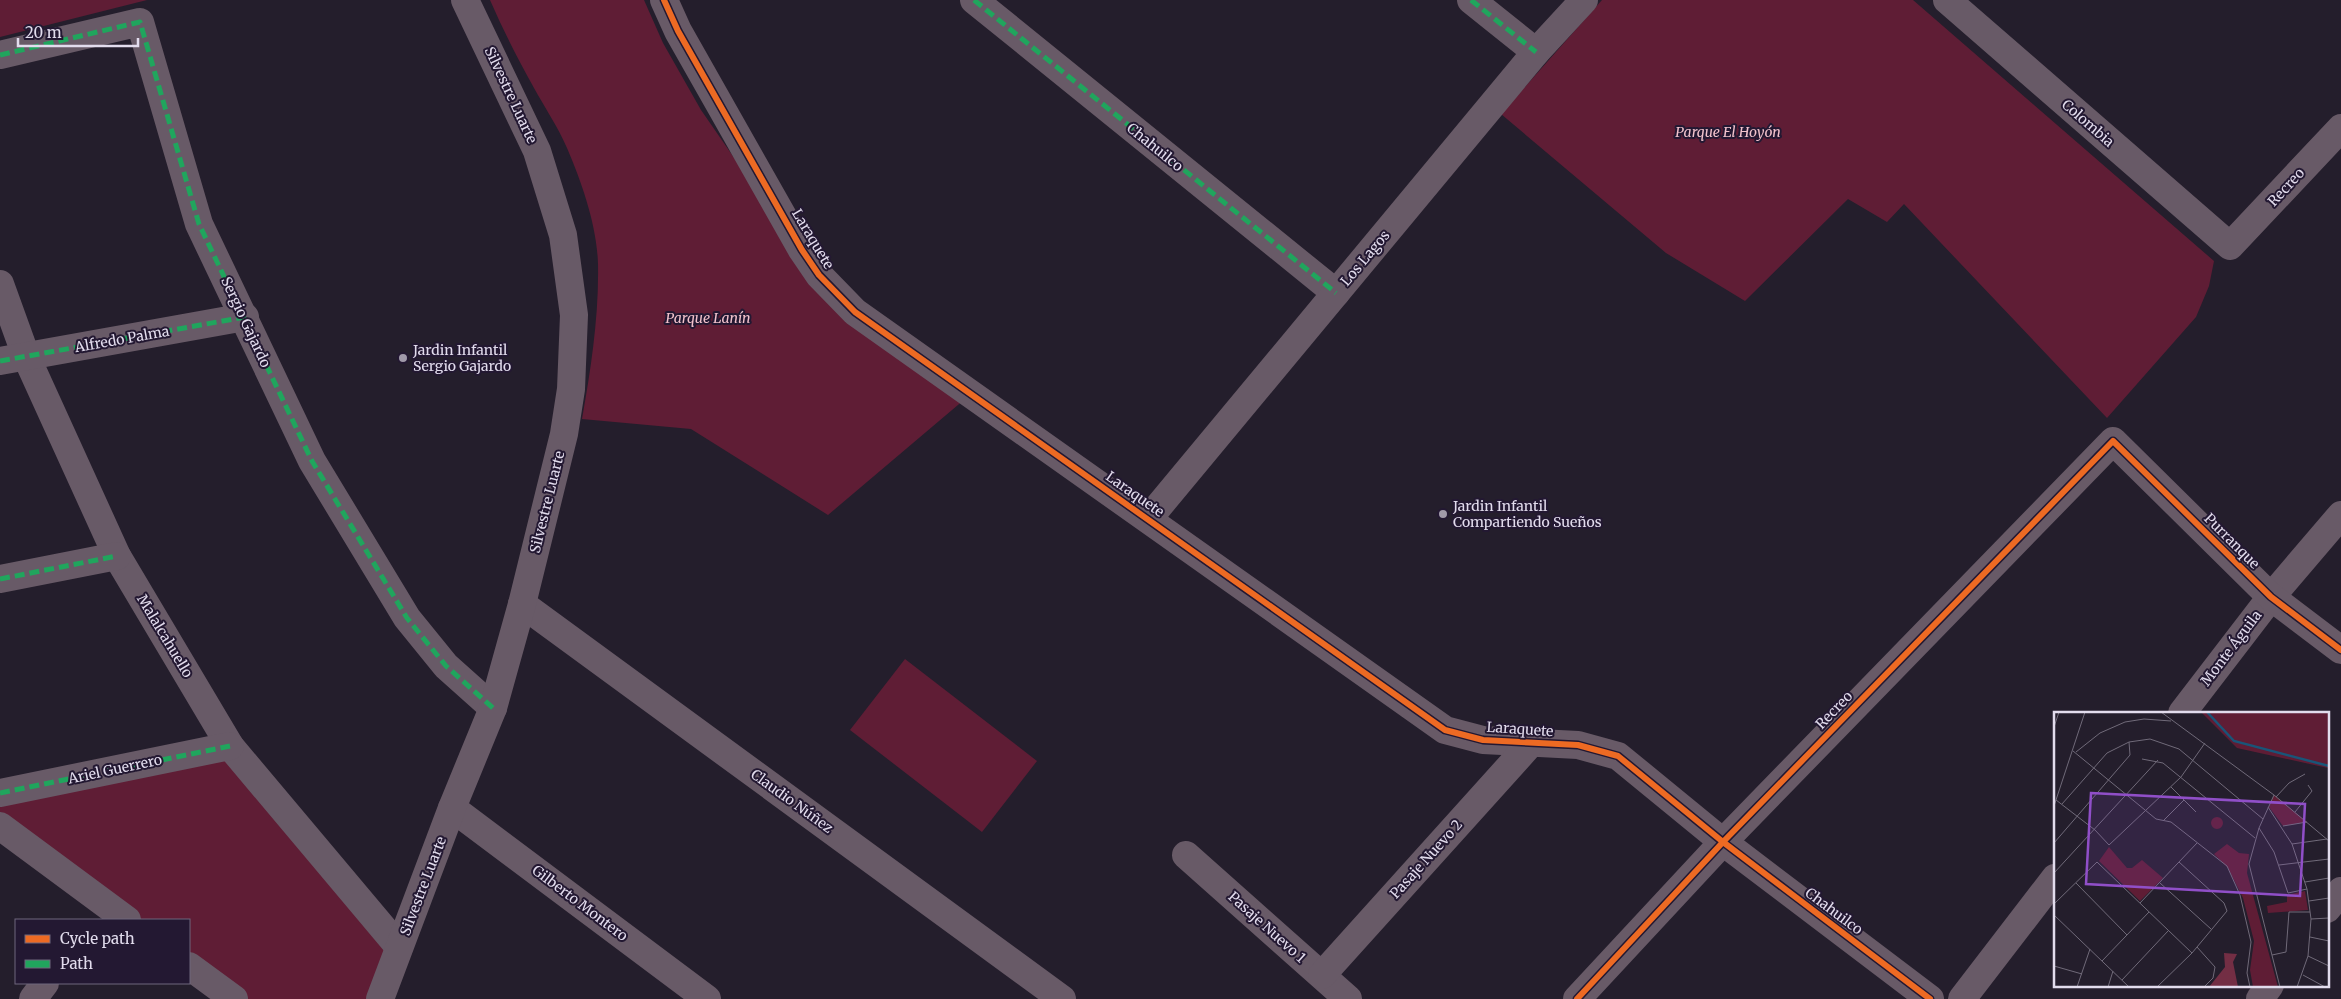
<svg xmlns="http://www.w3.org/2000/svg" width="2341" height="999" font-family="Merriweather,serif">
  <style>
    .green { fill: #5f1d35 }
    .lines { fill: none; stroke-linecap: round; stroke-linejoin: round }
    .minor { stroke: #685a67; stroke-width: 28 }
    .tertiary { stroke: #685a67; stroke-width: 28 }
    .quiet { stroke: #20a55d; stroke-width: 5; stroke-dasharray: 10 5; stroke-linecap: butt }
    .cycleway-casing { stroke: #231832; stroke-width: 9 }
    .cycleway { stroke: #ed6a23; stroke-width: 6 }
    .poi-dot { fill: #a09aa9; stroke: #231832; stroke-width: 2 }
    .labels { text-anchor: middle; stroke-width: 4; stroke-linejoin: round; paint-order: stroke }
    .street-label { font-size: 14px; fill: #e2dced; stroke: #231832 }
    .park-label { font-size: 14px; font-style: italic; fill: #f2c2cc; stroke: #231832 }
    .poi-label { font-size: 14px; fill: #e2dced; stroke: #231832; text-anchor: start }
    .inset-river { fill: none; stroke: #195578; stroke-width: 2.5 }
    .inset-road { fill: none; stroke: #706a79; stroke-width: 1 }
    .view { fill: #904fc8; fill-opacity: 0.15; stroke: #904fc8; stroke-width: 2.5 }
    .inset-edge { fill: none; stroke: #e2dced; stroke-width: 2.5 }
  </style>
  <rect width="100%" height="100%" fill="#241e2c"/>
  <g class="green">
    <path d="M0,0H147L0,37Z"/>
    <path d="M490,0H644L663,43L701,110L780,224L965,399L828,515L691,429L582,419C591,368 599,316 598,264C597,226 582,183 567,148C558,127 545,108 534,88C518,59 503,30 490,0Z"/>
    <path d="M1602,0H1913L2214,261L2209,286L2196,317L2107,418L1904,204L1887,222L1848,199L1745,301L1666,253L1501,114Z"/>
    <path d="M905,659L1037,761L982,832L850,730Z"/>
    <path d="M229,749L396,948L377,999H239L189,962V920H132L0,823V797Z"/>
  </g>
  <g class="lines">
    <g class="minor">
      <path d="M664,0L678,31L802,250L819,275L855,312L1445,730L1483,740L1578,745L1618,756L1723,842L1930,999"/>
      <path d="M974,0L1336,293"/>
      <path d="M1471,0L1536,52"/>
      <path d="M1947,0L2230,246L2341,128"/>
      <path d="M0,55L140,22L199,224L312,461L407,618L446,666L493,708"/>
      <path d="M0,284L26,356L117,556L230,746L399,947"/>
      <path d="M0,361L245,317"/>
      <path d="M1149,518L1536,52L1584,0"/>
      <path d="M0,579L117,556"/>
      <path d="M522,604L1062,999"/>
      <path d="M2182,713L2271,597L2341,515"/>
      <path d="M0,793L230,746"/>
      <path d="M452,808L707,999"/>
      <path d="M1186,855L1348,999"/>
      <path d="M2327,909L2341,891"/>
      <path d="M1322,975L1531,743"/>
      <path d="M33,999L45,983"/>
      <path d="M380,999L452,808L493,708L522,604L564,434L571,389L574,315L563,235L537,151L465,0"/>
      <path d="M1577,999L1723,842L2113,441L2271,597L2341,650"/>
      <path d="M1962,999L2055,878"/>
      <path d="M2260,999L2270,985"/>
    </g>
    <g class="tertiary">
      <path d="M0,826L127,920"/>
      <path d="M189,966L234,999"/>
    </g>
    <g class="quiet">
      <path d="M974,0L1336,293"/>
      <path d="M1471,0L1536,52"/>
      <path d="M0,55L140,22L199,224L312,461L407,618L446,666L493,708"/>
      <path d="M0,361L245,317"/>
      <path d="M0,579L117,556"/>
      <path d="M0,793L230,746"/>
    </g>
    <defs>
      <g id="cycleway">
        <path d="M664,0L678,31L802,250L819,275L855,312L1445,730L1483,740L1578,745L1618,756L1723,842L1930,999"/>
        <path d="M1577,999L1723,842L2113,441L2271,597L2341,650"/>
      </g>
    </defs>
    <use href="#cycleway" class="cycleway-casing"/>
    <use href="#cycleway" class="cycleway"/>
  </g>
  <g class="poi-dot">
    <circle cx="403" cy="358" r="5"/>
    <circle cx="1443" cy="514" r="5"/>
  </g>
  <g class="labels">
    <g class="street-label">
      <text transform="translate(511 95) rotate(65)" y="5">Silvestre Luarte</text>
      <text transform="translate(2088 123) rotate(41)" y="5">Colombia</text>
      <text transform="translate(1155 147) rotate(39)" y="5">Chahuilco</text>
      <text transform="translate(2286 187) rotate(-47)" y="5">Recreo</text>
      <text transform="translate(813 239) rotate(59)" y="5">Laraquete</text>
      <text transform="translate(1365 258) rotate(-50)" y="5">Los Lagos</text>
      <text transform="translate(246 322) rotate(65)" y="5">Sergio Gajardo</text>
      <text transform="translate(122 339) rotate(-10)" y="5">Alfredo Palma</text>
      <text transform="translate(1135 494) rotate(35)" y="5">Laraquete</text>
      <text transform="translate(547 502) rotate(-76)" y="5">Silvestre Luarte</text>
      <text transform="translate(2232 541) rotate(45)" y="5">Purranque</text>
      <text transform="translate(165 636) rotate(59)" y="5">Malalcahuello</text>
      <text transform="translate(2231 648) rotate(-53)" y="5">Monte Águila</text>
      <text transform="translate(1834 710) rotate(-46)" y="5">Recreo</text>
      <text transform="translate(1520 729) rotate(4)" y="5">Laraquete</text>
      <text transform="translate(115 769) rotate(-12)" y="5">Ariel Guerrero</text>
      <text transform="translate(792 801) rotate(36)" y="5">Claudio Núñez</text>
      <text transform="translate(1426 859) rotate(-48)" y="5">Pasaje Nuevo 2</text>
      <text transform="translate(423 886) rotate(-69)" y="5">Silvestre Luarte</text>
      <text transform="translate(580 903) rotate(37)" y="5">Gilberto Montero</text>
      <text transform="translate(1834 911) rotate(37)" y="5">Chahuilco</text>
      <text transform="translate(1267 927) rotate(42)" y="5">Pasaje Nuevo 1</text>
    </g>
    <g class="park-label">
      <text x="1728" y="137">Parque El Hoyón</text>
      <text x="708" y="323">Parque Lanín</text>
    </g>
    <g class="poi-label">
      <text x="413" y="355">Jardin Infantil<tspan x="413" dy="16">Sergio Gajardo</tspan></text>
      <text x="1453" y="511">Jardin Infantil<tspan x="1453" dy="16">Compartiendo Sueños</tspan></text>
    </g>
  </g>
  <g transform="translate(2054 712)">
    <rect width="275" height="275" fill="#241e2c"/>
    <path d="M170,241L183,242L179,250L184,275H155L171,255Z" fill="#732e44"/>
    <path d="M136,0H275V63L274,56L183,36L148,1Z" fill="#5f1d35"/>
    <path d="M220,83L253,110L229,114L215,95ZM157 111a6 6 0 1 1 12 0a6 6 0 1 1-12 0ZM173,132L185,141L195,142L193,161L224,275H199L196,258L200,229L189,186L174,156L160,142ZM55,135L73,156H78L88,148L109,166L86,189L45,149ZM251,179L254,198L214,201L213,194L233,190V183Z" fill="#5f1d35"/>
    <path class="inset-river" d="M153,0L180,29L275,54"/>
    <path class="inset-road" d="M107,0L220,83L275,129M0,15L5,0M19,39L102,107L117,110L173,154L186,183L197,230L193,261L196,275M22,40L46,21L71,10L90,7L117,9M88,47L109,51L201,126M117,75L142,100M220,83L205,116L195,152L226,275M222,85L235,71L251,62M2,88L41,118L55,133L127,65L151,31M8,92L53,41L75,30L96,27L125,37L209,107M0,94L31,0M214,95L238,132L253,177L257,207L254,244L243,275M241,100L258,79L254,73M110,108L130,88M229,114L253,110M205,116L220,140L234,181L253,177M0,131L76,43L75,30M238,132L273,127M225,153L275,147M0,161L104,48M251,170L275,166M22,171L73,223M106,171L157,217M255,189L275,186M86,191L143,131M0,192L43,150L138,241M0,203L75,275M257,207L275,206M256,225L275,229M143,235L161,255L159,266L150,275M218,243L232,240L235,200H256M254,244L275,254M48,249L95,200M0,254L28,262M249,263L271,275M68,268L114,219M23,275L36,237M54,275L59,259M103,275L138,241L173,199L170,191L125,150"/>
    <path class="view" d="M37,81L251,92L246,184L32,172Z"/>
    <rect width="275" height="275" class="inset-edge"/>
  </g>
  <rect x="15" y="919" width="175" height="65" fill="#231832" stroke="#6f667d"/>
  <rect x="25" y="935" width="25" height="8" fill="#ed6a23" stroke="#6f667d"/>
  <text x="60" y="944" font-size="15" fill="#e2dced">Cycle path</text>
  <rect x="25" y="960" width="25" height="8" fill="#20a55d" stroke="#6f667d"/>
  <text x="60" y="969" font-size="15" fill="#e2dced">Path</text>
  <path d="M18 38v8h120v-8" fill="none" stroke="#e2dced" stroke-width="2.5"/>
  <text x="25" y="38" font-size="15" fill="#e2dced" stroke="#231832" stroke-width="4" paint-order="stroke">20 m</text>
</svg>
